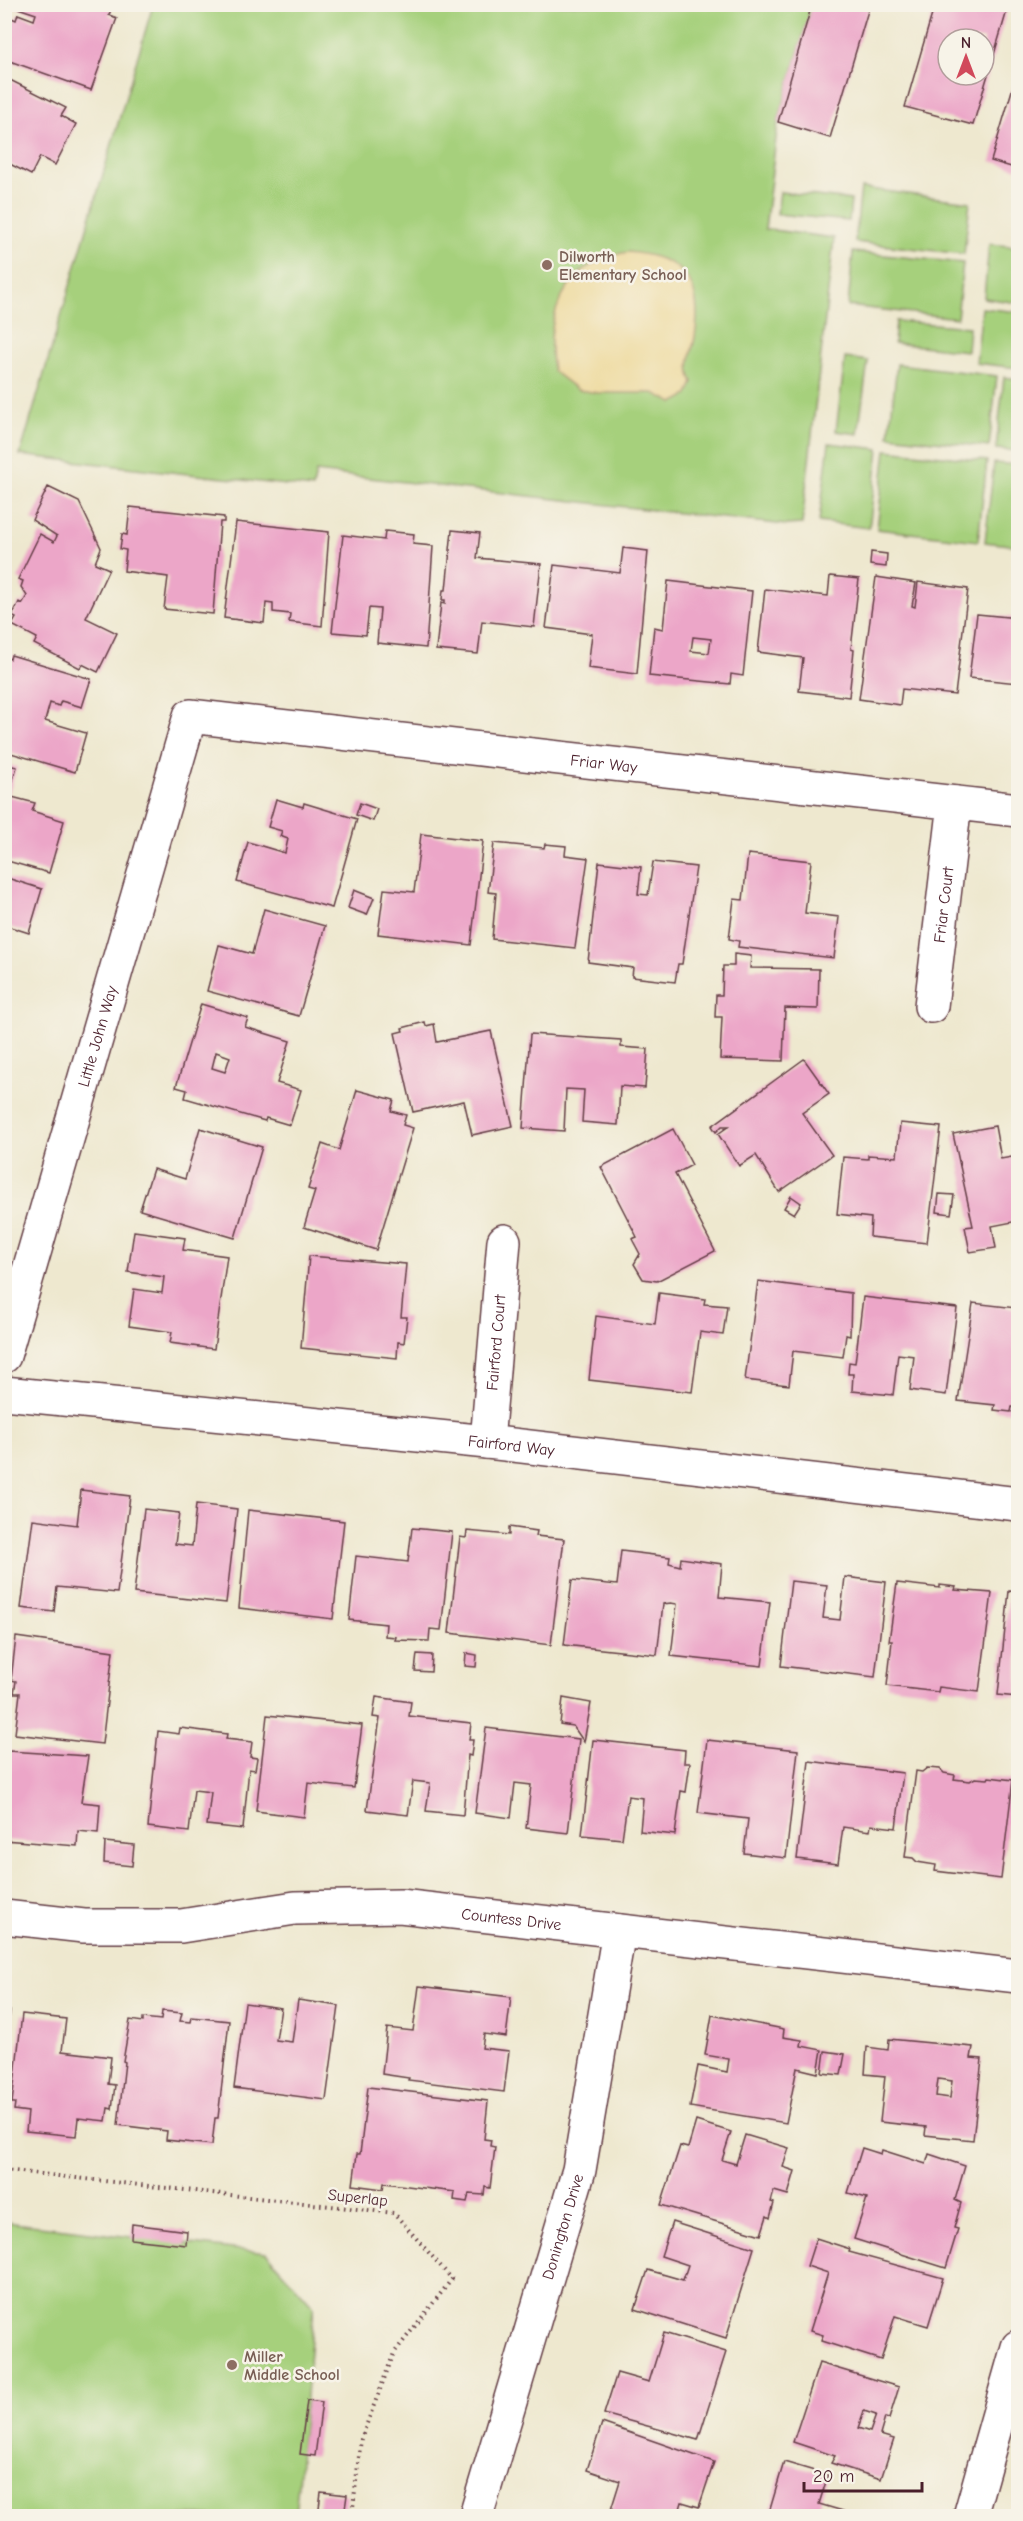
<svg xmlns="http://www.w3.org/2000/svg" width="1023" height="2521" font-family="'Comic Neue',sans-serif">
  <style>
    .green { fill: #a6d07b; stroke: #787853; stroke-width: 1.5 }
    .sand { fill: #eeda9e; stroke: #9c7c64; stroke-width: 1.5 }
    .building { fill: #eca6c8; fill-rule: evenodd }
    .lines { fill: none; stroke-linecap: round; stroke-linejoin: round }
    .minor-casing { stroke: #633d44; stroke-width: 36 }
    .path { stroke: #633d44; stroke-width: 4; stroke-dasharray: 1.5 4.5; stroke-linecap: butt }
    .minor { stroke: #fff; stroke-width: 33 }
    .education-dot { fill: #8d6e63; stroke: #f7f3e8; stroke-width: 2 }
    .labels { text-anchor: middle; stroke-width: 5; stroke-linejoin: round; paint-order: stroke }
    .education-label { font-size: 16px; font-weight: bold; fill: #785e54; stroke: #f7f3e8; text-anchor: start }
    .street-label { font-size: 16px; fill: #4a1f2b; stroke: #f7f3e8 }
  </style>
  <rect width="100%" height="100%" fill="#f7f3e8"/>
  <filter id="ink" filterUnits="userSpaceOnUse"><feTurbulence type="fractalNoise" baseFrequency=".0167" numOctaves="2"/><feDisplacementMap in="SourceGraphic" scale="12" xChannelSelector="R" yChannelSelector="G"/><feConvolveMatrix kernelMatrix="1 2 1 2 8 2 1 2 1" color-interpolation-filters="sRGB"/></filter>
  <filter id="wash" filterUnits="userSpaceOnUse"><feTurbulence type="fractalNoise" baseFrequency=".008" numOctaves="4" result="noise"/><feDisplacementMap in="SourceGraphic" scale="24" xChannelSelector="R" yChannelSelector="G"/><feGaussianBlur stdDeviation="1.35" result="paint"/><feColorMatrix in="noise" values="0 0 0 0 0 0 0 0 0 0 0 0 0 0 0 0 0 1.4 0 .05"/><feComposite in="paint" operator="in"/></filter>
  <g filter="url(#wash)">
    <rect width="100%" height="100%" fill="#eee8cf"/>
    <g class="green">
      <path d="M153,5H812L778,122L765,229L834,238L802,524L786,525L316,472L313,488L20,455Z"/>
      <path d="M861,188L970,202L964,254L855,242Z"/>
      <path d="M780,192L851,200L849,221L777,214Z"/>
      <path d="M989,244L1018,247V303L984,298Z"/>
      <path d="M853,252L963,263L957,318L848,306Z"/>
      <path d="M982,308L1018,312V368L976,363Z"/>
      <path d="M896,321L969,327L967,351L894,343Z"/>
      <path d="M845,358L868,361L858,434L836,431Z"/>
      <path d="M897,364L997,376L989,447L889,436Z"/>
      <path d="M1004,377L1018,379V451L996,449Z"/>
      <path d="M829,443L879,449L869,528L819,522Z"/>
      <path d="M886,450L987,461L978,541L877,529Z"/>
      <path d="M994,463L1018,465V546L985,542Z"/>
      <path d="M5,2222L266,2253L314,2307L295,2516H5Z"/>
    </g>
    <path class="sand" d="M628,252C683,257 704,281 695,337C692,353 685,367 693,382L688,395L673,403L654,393H599L578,390L553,371C544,313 565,262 628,252Z"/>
    <g id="blocks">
      <g class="building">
        <path d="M4,4H11L7,16L16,20L18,14L34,20L36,14L15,7L16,4H113L109,15L117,18L91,90L4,59Z"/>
        <path d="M812,4H870L830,138L778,122Z"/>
        <path d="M935,4H1009L973,125L905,107ZM948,39H984V75H948Z"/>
        <path d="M1018,70V169L991,161Z"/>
        <path d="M4,77L66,108L61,116L76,124L55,165L40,157L31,175L8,163L4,169Z"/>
        <path d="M48,487L79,502L101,548L95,563L109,569L86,618L117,633L98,672L82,664L80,668L34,644L37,638L12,625L16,618L12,616L19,602L22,604L27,596L21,587L23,581L18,579L40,534L54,542L57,536L32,520Z"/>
        <path d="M130,507L224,517V522H220L213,614L164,609L168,577L124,571L126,550L120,549L122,534L127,535Z"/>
        <path d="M236,522L329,532L322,626L289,622L290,614L273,612V604L266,603L264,623L224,618Z"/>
        <path d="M452,530L480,533L477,558L541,564L534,627L482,621L478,654L436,650L441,603L445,604V600H442L443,590H446Z"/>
        <path d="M385,531L414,534L413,544L433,546L426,648L377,643L380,609L369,608L366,635L332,632L343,535L384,540Z"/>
        <path d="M623,548L648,551L637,674L588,668L592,634L546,628L554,565L620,573Z"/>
        <path d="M871,552L887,554L886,567L870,565Z"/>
        <path d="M830,576L859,579L851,649L854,650L849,697L799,691L803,658L758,652L765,589L828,596Z"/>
        <path d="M876,577L916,583L912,606L915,607L918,582L968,589L955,695L902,689L900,705L859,699Z"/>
        <path d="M668,581L752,591L743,676L731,674L730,684L649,676L654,627L663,629ZM693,637L711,639L709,653L691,651Z"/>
        <path d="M977,614L1018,618V683L969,678Z"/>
        <path d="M11,655L91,679L82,707L61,701L59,706L50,703L45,721L86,733L75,772L4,751V657L10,659Z"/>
        <path d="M4,764L17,767L8,796L35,803L32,811L64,821L49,873L4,860Z"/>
        <path d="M276,799L303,807L304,803L357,819L332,908L237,882L248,842L285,853L288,839L280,836L282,831L268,827Z"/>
        <path d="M360,803L377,809L373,821L356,815Z"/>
        <path d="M421,834L483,841L471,945L378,934L384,889L414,892Z"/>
        <path d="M494,843L544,848L545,844L566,846L565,855L588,858L575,948L492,939L496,893L488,892Z"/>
        <path d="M748,854L811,861L805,913L839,917L834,958L738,947L739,941L729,939L734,899L743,900Z"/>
        <path d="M599,862L641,867L638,894L648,895L653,862L696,867L682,964H678L675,982L632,977L633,968L588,962Z"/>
        <path d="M4,877L42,889L29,933L4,925Z"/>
        <path d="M354,890L374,898L367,915L348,908Z"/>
        <path d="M264,909L325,926L299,1016L207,991L219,945L252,954Z"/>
        <path d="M734,954L751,956L750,968L819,969L818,1009L785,1008L783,1061L720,1059L722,1017H715L716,995H722L723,966H734Z"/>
        <path d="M201,1004L248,1018L245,1027L290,1041L277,1083L301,1090L290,1125L266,1118L265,1121L185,1098L187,1090L176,1087ZM216,1052L230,1057L225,1072L212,1068Z"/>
        <path d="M425,1022L426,1026L434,1024L437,1042L491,1031L513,1126L472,1135L464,1101L413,1112L395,1033L403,1031L402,1028Z"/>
        <path d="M530,1034L621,1040V1047L648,1049L645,1088L620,1086L618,1125L582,1122L584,1090L566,1089L564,1131L523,1128Z"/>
        <path d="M804,1059L829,1094L802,1113L832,1155L779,1192L756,1155L739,1166L718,1134L729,1126H722L716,1132L712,1126Z"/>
        <path d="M357,1090L394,1100L391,1111L406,1115L403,1125L413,1128L376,1250L304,1227L315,1191L308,1189L322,1144L339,1150Z"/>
        <path d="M900,1123L941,1127L927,1243L870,1237L871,1218L837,1214L843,1157L868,1159V1155L897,1157Z"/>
        <path d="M995,1126L1001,1159L1018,1156V1221L992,1226L996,1248L970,1252L965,1227L973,1226L953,1134Z"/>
        <path d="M200,1128L262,1147L235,1238L140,1210L153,1169L185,1179Z"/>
        <path d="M673,1129L692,1165L675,1174L715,1251L657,1281L643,1279L634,1264L640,1254L632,1239L637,1237L601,1167Z"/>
        <path d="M939,1194L954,1195L951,1214L937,1212Z"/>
        <path d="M791,1196L801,1203L794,1214L784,1208Z"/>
        <path d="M134,1231L185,1238L183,1250L227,1256L214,1349L170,1343L172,1332L129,1326L134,1289L162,1293L164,1277L128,1272Z"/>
        <path d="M309,1256L406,1264L401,1317H407L404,1343L398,1342L397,1358L301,1348Z"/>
        <path d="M758,1281L851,1293L850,1336L846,1335L843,1357L793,1351L789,1385L745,1380Z"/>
        <path d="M659,1293L705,1299L704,1304L727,1306L723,1335L700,1332L692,1392L589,1380L596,1316L655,1324Z"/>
        <path d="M863,1297L957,1308L946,1395L910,1390L914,1356L898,1354L893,1395L852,1391L853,1374H848L849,1362L855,1363Z"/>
        <path d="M1017,1300L1018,1407H1012L1011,1412L994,1410L995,1405L958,1401L973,1303L1016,1308Z"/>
        <path d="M81,1490L130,1496L117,1593L57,1587L54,1612L21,1608L33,1519L77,1525Z"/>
        <path d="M196,1504L237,1509L226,1603L134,1593L144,1509L179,1513L175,1544L192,1546Z"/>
        <path d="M248,1510L344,1521L333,1619L239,1608Z"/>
        <path d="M509,1527L537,1531L536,1536L564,1539L551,1645L449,1633L460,1537L466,1538L467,1531L509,1535Z"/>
        <path d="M412,1528L452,1532L441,1630L430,1629L429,1641L395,1640L396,1637L385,1636L386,1624L349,1620L356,1556L408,1562Z"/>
        <path d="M621,1551L670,1557L669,1563L680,1566L681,1558L722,1564L719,1597L770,1602L762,1666L671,1656L677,1604L671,1603L663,1604L657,1655L564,1645L572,1580L617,1585Z"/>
        <path d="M845,1577L886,1582L875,1677L781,1666L791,1581L827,1585L823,1618L840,1620Z"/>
        <path d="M897,1583L940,1588V1585L956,1587L955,1590L992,1593L979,1692L939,1687L938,1692L887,1686L892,1641H889Z"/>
        <path d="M1009,1591L1018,1592V1697L998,1695Z"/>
        <path d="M16,1637L113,1651L102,1744L15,1734L20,1693H14L16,1681L11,1680Z"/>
        <path d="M466,1653L477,1655L476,1667L465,1666Z"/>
        <path d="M417,1654L432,1655L431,1672L415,1671Z"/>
        <path d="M376,1697L411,1702L409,1716L471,1723L469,1740H473L471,1756L468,1755L463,1815L426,1811L430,1783L413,1781L408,1815L367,1810L380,1718L373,1717Z"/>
        <path d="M563,1698L591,1703L584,1742L573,1726L560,1724Z"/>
        <path d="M267,1715L362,1725L354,1788L308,1783L304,1817L256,1811Z"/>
        <path d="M180,1728L227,1734L226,1739L252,1742L250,1757L257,1758L255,1770L249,1769L243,1829L207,1825L211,1792L194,1790L189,1832L148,1827L158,1731L179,1734Z"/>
        <path d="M486,1728L579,1739L568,1833L526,1828L531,1785L515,1783L511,1818L475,1813Z"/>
        <path d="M593,1740L685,1750L684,1763H690L686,1792L681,1791L675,1835L640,1831L643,1798L628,1796L622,1839L582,1835Z"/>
        <path d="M707,1740L798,1750L786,1858L744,1853L748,1819L698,1813Z"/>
        <path d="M8,1751L88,1756L81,1802L100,1804L98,1833L78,1831L77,1846L4,1840V1777Z"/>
        <path d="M809,1761L903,1773L896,1828L871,1825L870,1831L843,1827L838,1864L797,1859Z"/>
        <path d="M927,1768L940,1769L944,1773L955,1775L954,1779L970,1781L975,1778L988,1779L989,1777L1013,1780L1001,1879L935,1871L936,1865L917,1862L913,1858L905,1857L916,1771L922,1772Z"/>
        <path d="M105,1842L134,1845L132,1866L104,1863Z"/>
        <path d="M419,1986L511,1997L506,2037L484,2034L482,2048L509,2051L504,2092L408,2080L409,2078L382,2074L387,2028L413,2031Z"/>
        <path d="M298,2000L339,2006L326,2100L234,2088L245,2003L281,2008L276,2040L292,2042Z"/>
        <path d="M4,2011H10L6,2047H4Z"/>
        <path d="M162,2011L182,2013L180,2021L191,2022L192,2017L229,2021L218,2118H215L212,2145L166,2140L167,2131L118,2125L125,2062L123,2061L130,2020L143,2022V2018L161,2020Z"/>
        <path d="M22,2014L66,2019L62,2051L111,2057L108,2084L115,2085L112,2109L108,2108L106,2121L78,2118L76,2136L26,2131L28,2112L14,2110L15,2103H12Z"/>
        <path d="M712,2015L784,2029L783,2037L802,2040L801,2046L822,2050L818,2073L797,2068L786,2123L690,2107L698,2066L727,2072L729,2059L705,2055Z"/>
        <path d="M889,2039L973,2047L971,2058L982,2059L973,2140L925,2135L926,2127L880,2122L885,2076L865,2074L867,2047L888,2050ZM938,2079L952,2081L950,2098L936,2096Z"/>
        <path d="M825,2051L845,2054L841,2075L822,2073Z"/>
        <path d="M368,2087L488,2101L484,2139L491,2140L490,2146L495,2147L490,2188L485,2187L484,2195L469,2194L467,2202L454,2200L455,2192L384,2183L383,2189L353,2185L357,2154H360Z"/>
        <path d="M696,2121L731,2132L722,2160L736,2164L745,2135L789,2148L783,2167L795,2171L788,2195L774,2191L771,2202L774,2203L770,2218L767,2216L761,2235L661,2205L680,2146L688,2148Z"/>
        <path d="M862,2148L881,2154L882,2150L926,2164L929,2154L965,2166L955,2200L961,2203L954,2228L958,2229L946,2268L854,2239L867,2198L848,2193Z"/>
        <path d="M672,2222L754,2248L726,2338L635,2309L648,2270L683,2280L688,2265L661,2256Z"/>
        <path d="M132,2224L187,2231L186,2245L131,2239Z"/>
        <path d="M816,2238L850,2249L849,2252L943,2278L928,2326L895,2316L881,2360L821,2341L823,2335L810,2331L828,2273L807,2266Z"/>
        <path d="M664,2333L726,2352L698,2440L604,2414L617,2373L649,2382Z"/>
        <path d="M819,2363L899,2387L889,2419L885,2418L880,2435L894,2439L881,2479L831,2463L835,2456L793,2442ZM864,2411L876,2415L870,2432L858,2428Z"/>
        <path d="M307,2400L322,2402L315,2456L300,2454Z"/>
        <path d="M602,2423L714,2462L699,2507L682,2502L678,2516H609L620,2481L587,2470Z"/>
        <path d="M784,2462L828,2475L819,2504L860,2516H768Z"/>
        <path d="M321,2492L347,2495L344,2516H318Z"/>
      </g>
    </g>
  </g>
  <g filter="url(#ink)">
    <use href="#blocks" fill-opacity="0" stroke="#633d44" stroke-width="1.5"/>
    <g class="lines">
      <defs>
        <g id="minor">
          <path id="s1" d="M931,1006L955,803"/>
          <path id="s2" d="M4,1356L190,716L1018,810"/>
          <path id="s3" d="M4,1393L487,1442L1018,1504"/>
          <path id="s4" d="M487,1442L504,1241"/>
          <path id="s5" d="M4,1917L84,1926H181L295,1908L400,1906L1018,1976"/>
          <path id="s6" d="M476,2516L579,2170L619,1931"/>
          <path d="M970,2516L1018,2347"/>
        </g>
      </defs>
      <use href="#minor" class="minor-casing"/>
      <path class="path" d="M4,2170L394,2213L452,2279L394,2353L361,2439L352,2516"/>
      <use href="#minor" class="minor"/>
    </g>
  </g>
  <g class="education-dot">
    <circle cx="547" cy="265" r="6"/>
    <circle cx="232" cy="2365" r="6"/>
  </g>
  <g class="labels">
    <g class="education-label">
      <text x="559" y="262">Dilworth<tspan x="559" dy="18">Elementary School</tspan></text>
      <text x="244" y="2362">Miller<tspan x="244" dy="18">Middle School</tspan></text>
    </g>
    <g class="street-label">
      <text dy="6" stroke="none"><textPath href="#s2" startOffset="1083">Friar Way</textPath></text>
      <text dy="6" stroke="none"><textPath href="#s1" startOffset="102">Friar Court</textPath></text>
      <text dy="6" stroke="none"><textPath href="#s2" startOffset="333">Little John Way</textPath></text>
      <text dy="6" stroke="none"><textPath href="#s4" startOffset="100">Fairford Court</textPath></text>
      <text dy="6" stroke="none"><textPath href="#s3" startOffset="510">Fairford Way</textPath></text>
      <text dy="6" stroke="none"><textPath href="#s5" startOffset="510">Countess Drive</textPath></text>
      <text transform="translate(358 2197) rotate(6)" y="6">Superlap</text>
      <text dy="6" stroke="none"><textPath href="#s6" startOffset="302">Donington Drive</textPath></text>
    </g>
  </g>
  <rect width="1023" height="2521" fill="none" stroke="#f7f3e8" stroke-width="24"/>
  <g transform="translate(966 57)"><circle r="28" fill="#f7f3e8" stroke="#b29e9c" stroke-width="1.5"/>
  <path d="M0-4.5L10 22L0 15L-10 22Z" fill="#d1495b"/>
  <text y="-9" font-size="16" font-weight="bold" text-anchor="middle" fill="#4a1f2b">N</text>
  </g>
  <path d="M804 2482v9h118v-9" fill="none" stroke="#4a1f2b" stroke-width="3"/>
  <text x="813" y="2482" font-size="18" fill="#4a1f2b" stroke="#f7f3e8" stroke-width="4.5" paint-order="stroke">20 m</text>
</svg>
